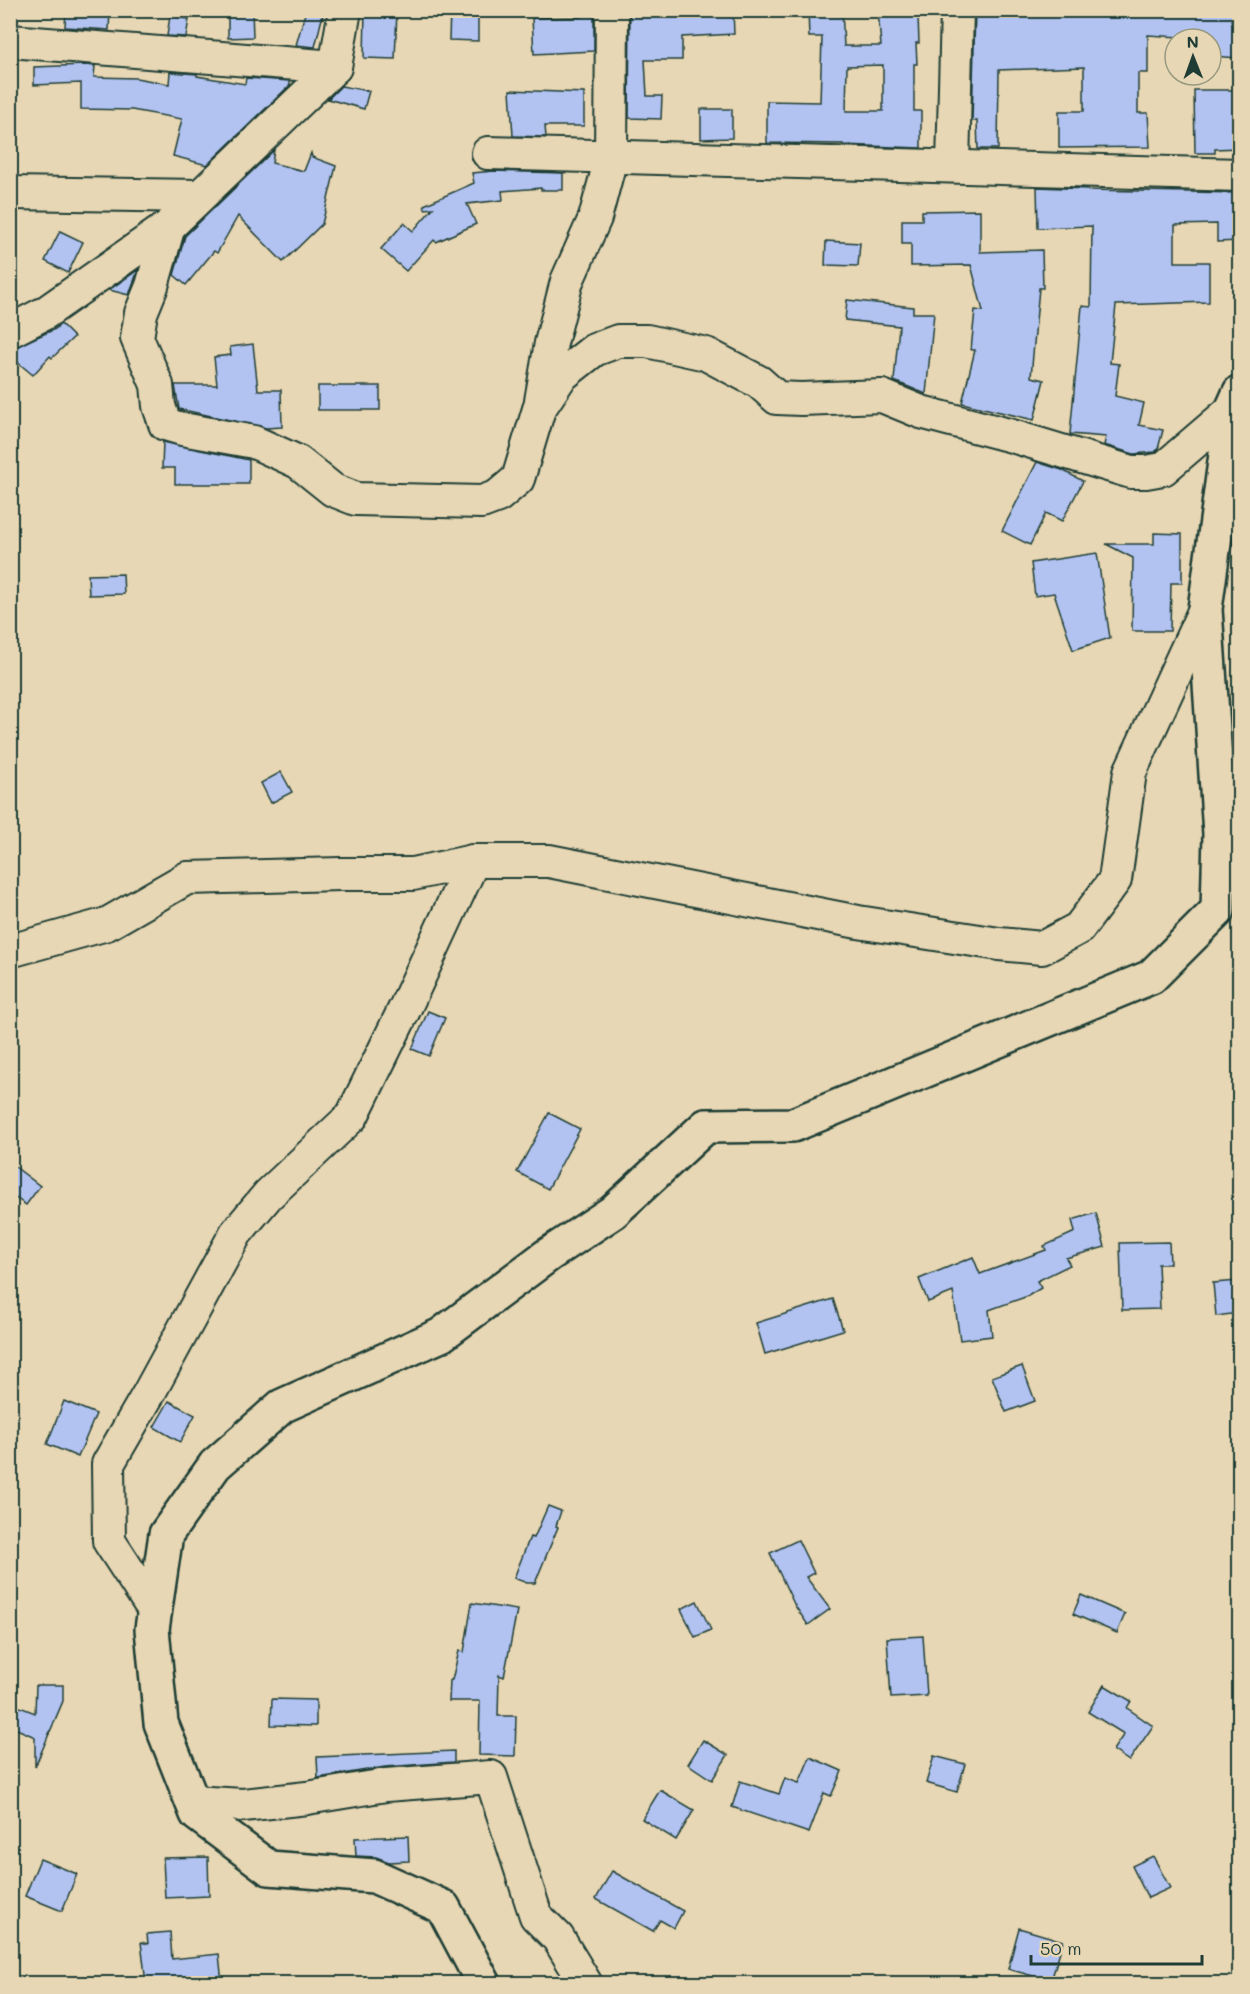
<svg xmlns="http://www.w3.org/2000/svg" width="1250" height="1994" font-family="Mali,sans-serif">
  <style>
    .building { fill: #b2c3f2; stroke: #1f3d34; stroke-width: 1.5; fill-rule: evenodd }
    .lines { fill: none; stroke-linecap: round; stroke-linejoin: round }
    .minor-casing { stroke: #1f3d34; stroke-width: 36 }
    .major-casing { stroke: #1f3d34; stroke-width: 38 }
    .minor { stroke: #e8d7b4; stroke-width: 32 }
    .major { stroke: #e8d7b4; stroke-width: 33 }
  </style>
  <rect width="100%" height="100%" fill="#e8d7b4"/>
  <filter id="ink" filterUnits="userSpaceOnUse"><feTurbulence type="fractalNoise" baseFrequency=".0167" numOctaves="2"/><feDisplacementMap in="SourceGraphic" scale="12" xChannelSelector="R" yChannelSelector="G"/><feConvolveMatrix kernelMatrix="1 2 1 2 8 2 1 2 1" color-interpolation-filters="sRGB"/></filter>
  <g filter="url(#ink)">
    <g class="building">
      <path d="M66,10H110L109,30L65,27Z"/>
      <path d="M228,10H252L253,37L228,38Z"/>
      <path d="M306,10H324L315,47L296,45Z"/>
      <path d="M365,10H397L395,59L364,58Z"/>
      <path d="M450,10H478V41L449,40Z"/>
      <path d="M580,10H594V51L534,54L532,18L580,17Z"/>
      <path d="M630,10H733L734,34L682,37V60H645L647,96H662L661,119L629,118Z"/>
      <path d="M808,10H842L844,46H881L878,10H900L901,17L918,16L919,43H916L917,64H914V111H921V148L843,145V144L767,143V101L820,102L822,37H809ZM883,65V111H846L847,66Z"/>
      <path d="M975,10H1239V58L1211,56V39L1148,35V73H1138V113H1148L1150,147L1059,148V111H1084V67L999,70L998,149H978L977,121H972Z"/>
      <path d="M170,16L189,19L186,37L167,36Z"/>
      <path d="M85,65L95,66L94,77L136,78L169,84L170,72L197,74V76L245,84L246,78L290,81V85L207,165L173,156L182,119L132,110L81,109V83L34,85V67Z"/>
      <path d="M341,86L369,91L364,109L328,99Z"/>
      <path d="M510,90L584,93V126H545L546,137L513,136Z"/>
      <path d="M1194,90H1239V148L1215,149V153H1195Z"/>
      <path d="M701,109H732V138L701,139Z"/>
      <path d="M274,150L272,163L304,171L311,153L312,157L336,166L322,224L283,262L238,216L217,253L214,251L186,285L174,275L185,236Z"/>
      <path d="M494,171L563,173V190H541V188L502,191L503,200L467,204L476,224L436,242L434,240L406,271L381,249L404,223L413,231L433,208L425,209L424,205L474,183L472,173Z"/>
      <path d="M1037,187L1088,189V190L1239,193V241L1217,242V224L1175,225V262H1209V302L1116,305L1110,363L1119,364L1115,396L1144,403L1139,425L1163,430L1158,449L1155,452L1134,454L1104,445L1106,437L1070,434L1082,306L1091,307L1092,226L1038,228Z"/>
      <path d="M980,210V252L1042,250L1043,288H1039L1031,377L1044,380L1034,420L962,403L975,350H971L975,310L983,311L971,265L911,266V244H902V220H922V211Z"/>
      <path d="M60,231L83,242L68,273L45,261Z"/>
      <path d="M826,241L860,243L858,266L825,265Z"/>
      <path d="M138,270L129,295L109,290Z"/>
      <path d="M847,300L913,307V313H934L926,394L894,381L899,326L845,320Z"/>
      <path d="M61,324L74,337L52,358L50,356L33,375L10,356V349L55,329Z"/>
      <path d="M253,344L258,390H281L282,427L266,428L179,409L175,385H217L214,357L231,355L230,347Z"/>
      <rect x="318" y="386" width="62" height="24"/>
      <path d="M163,442L249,460V484H175V468H162Z"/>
      <path d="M1037,462L1062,470L1083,481L1062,521L1046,513L1030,545L1002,531Z"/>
      <path d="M1154,533L1182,534V583H1171L1170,631H1132L1133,558L1106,544H1154Z"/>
      <path d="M1097,553L1110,638L1073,650L1054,593L1035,596L1031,563Z"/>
      <path d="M123,574L124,594L89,595L88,575Z"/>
      <path d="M281,772L292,792L271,803L261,783Z"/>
      <path d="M428,1011L445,1018L429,1056L412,1049Z"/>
      <path d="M549,1113L580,1129L548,1189L517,1172Z"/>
      <path d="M10,1163L40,1186L26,1205L10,1194Z"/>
      <path d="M1096,1213L1105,1247L1066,1258L1070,1265L1037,1281L1041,1288L1028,1296L989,1310L992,1336L960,1340L953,1292L928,1302L919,1279L973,1257L980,1274L1046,1250L1044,1246L1075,1232L1072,1220Z"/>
      <path d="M1169,1242L1170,1264H1158L1160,1309L1122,1310L1120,1243Z"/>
      <path d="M1239,1281V1313L1216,1316L1213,1283Z"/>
      <path d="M833,1299L843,1330L765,1354L756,1323Z"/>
      <path d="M1022,1366L1035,1401L1006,1412L992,1377Z"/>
      <path d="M64,1401L96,1414L78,1457L47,1444Z"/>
      <path d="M169,1401L195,1415L180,1442L154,1427Z"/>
      <path d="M548,1506L561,1511L556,1526L558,1527L535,1583H527L514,1578L530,1537L534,1538Z"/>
      <path d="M798,1540L814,1573L806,1577L830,1609L808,1625L795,1606L770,1553Z"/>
      <path d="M1081,1595L1125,1614L1117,1633L1073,1614Z"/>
      <path d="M697,1601L711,1630L695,1637L681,1609Z"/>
      <path d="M472,1603L517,1610L504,1677L499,1675L498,1716H516L515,1756L479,1755L480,1701H449L450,1680H452L459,1651L464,1652Z"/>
      <path d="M923,1636L927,1696L891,1698L887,1638Z"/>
      <path d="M36,1685H63V1701L35,1767V1737L10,1726V1703L35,1713Z"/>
      <path d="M1104,1685L1131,1701L1127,1708L1153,1726L1129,1761L1113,1750L1124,1734L1088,1712Z"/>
      <path d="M272,1699L316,1700V1726L271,1725Z"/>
      <path d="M703,1740L728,1755L712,1780L688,1764Z"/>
      <path d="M454,1751V1762L385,1767L318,1778L317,1757Z"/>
      <path d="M934,1756L965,1764L957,1792L926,1783Z"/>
      <path d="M810,1757L842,1771L831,1796L824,1793L809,1833L732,1807L740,1781L779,1794L785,1778L799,1783Z"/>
      <path d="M660,1790L694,1810L676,1840L642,1819Z"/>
      <path d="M408,1836L409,1861L389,1862L376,1857L356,1856L355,1838Z"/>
      <path d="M1153,1856L1170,1888L1148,1898L1132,1866Z"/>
      <path d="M208,1857L209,1896L165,1898L163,1858Z"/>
      <path d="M40,1859L77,1874L62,1911L25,1896Z"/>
      <path d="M612,1871L683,1911L674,1928L660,1920L653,1931L596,1899Z"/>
      <path d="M1019,1928L1063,1941L1051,1981L1008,1969Z"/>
      <path d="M170,1932L172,1959L219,1954L222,1983H146L141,1942L148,1944L147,1934Z"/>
    </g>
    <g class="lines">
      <defs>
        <g id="minor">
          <path d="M10,41L335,67"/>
          <path d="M488,153L1240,175"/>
          <path d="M953,165L957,10"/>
          <path d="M10,193L199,196"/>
          <path d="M169,226L152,286L141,313L137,338L157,385L159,406L165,424L182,429L254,442L298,462L333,490L356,499L482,502L498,496L518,479L539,409L561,376L594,350L618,341H647L706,354L759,382L777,398L801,399L882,396L921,412L1012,436L1131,472H1146L1163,469L1232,410"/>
          <path d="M10,331L45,313L169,226L335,67L345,10"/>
          <path d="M541,401L551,343L567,281L595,218L611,158L612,10"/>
          <path d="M10,951L107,924L187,878L340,874H413L473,861H549L858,922L999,944L1042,948L1079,928L1115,880L1130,772L1205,609"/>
          <path d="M154,1610L109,1541L108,1464L149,1393L236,1233L268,1195L352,1116L405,1008L473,861"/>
          <path d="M192,1802L243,1805L307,1798L386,1785L491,1777L536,1916L558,1938L586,1984"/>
        </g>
        <path id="major" d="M484,1984L443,1907L374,1876L269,1868L197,1814L161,1723L152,1629L166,1534L215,1465L282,1406L441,1335L548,1255L613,1212L706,1126L793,1125L1151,977L1218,910L1220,834L1205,609L1232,410L1240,392"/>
      </defs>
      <use href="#minor" class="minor-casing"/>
      <use href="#major" class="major-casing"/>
      <use href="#minor" class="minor"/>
      <use href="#major" class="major"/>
    </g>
  </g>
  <rect width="1250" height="1994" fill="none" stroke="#e8d7b4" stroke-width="36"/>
  <rect x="18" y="18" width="1214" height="1958" fill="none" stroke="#1f3d34" stroke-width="2" filter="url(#ink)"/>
  <g transform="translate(1193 57) rotate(359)"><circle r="28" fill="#e8d7b4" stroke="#989981" stroke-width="1.5"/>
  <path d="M0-4.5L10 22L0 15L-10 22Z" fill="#1f3d34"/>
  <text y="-9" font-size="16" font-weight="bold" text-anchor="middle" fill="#1f3d34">N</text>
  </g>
  <path d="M1031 1955v9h171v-9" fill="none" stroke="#1f3d34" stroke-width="3"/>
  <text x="1040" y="1955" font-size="18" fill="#1f3d34" stroke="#e8d7b4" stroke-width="4.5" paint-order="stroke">50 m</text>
</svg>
